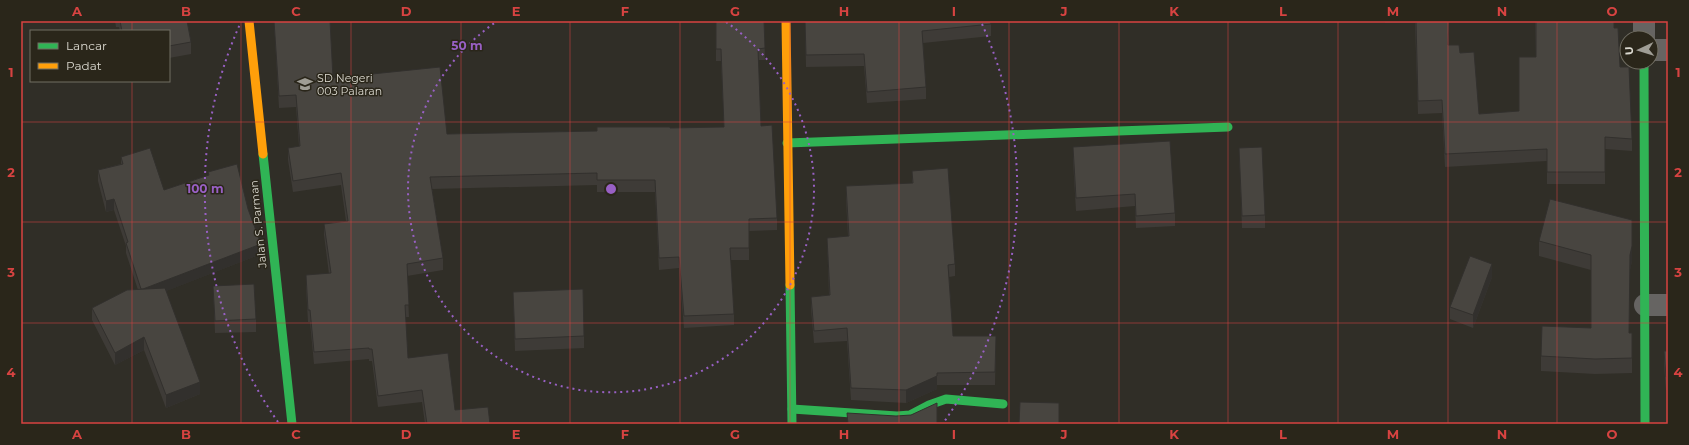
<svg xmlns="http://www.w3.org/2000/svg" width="1689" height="445" font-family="Montserrat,sans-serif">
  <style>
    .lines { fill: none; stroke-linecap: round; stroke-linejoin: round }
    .street { stroke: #666462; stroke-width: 22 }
    .fast { stroke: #30b455; stroke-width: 9 }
    .slow { stroke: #ff9f0a; stroke-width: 9 }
    .wall { fill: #3e3b37 }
    .shaded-wall { fill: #32302d }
    .building { fill: #484540; stroke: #32302d }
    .grid { fill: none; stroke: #d74341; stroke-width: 1; stroke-opacity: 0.55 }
    .ring { fill: none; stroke: #9860c4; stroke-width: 2; stroke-dasharray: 2 4 }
    .labels { text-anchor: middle; stroke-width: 3; stroke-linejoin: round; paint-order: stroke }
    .poi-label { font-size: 11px; fill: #dbd9d0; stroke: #2a261a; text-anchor: start }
    .street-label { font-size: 11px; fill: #dbd9d0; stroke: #2a261a }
    .centre { fill: #9860c4; stroke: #2a261a; stroke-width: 2 }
    .ring-label { font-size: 12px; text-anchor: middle; font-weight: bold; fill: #9860c4; stroke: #2a261a; stroke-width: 3; stroke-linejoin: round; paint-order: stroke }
    .neatline { fill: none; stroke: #d74341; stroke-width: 1.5 }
    .grid-label { font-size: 13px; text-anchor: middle; font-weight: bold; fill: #d74341 }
  </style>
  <rect width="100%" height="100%" fill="#302e27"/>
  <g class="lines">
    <g class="street">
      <path d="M1644,21V38"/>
      <path d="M1651,50H1668"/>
      <path d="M1645,305H1668"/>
    </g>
    <g class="fast">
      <path d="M1644,62L1645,424"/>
      <path d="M787,143L1228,127"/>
      <path d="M263,154L292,424"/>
      <path d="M790,285L792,424"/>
      <path d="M792,409L897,416L910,415L929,405L946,399L1003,404"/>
    </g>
    <g class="slow">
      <path d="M249,21L263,154"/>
      <path d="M786,21L790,285"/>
    </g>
  </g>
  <g class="wall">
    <path d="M115,21H187L191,42V54L169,58V31H120L119,27H116Z"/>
    <path d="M274,21H330L333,78L447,134L597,131L724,127L721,61H716V21H764L765,60H758L761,126L777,218V230L749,231V260H730L734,314V325L684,328L679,268L659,270L655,192H597V185L432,189L443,258V270L407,276L409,317H405L408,358L455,410L490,424H425L422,402L378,407L372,361H369V359L314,364L310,322H308L306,287V275L329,274L324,235V224L346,221L341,185L293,192L288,160V148L299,146L296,107L279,108Z"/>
    <path d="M805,21L991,24V36L923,43L926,87V99L867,103L864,66L806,67Z"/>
    <path d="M1385,21H1449V45L1460,53L1479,114L1519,111L1536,57L1535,21H1614V28L1632,139V151L1605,149V184H1547V161L1445,167L1442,113L1418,114L1415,23H1385Z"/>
    <path d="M1667,21H1668V38Z"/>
    <path d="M1073,147L1175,213V226L1136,228L1135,206L1076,211L1073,160Z"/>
    <path d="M1239,148L1265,215V228H1242Z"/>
    <path d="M121,157L164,190L208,175V172L248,209L261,254L166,291L200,394L166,408L144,350L115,365L92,320V308L138,290L126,253V246L114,210L106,212L98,181V170L121,164Z"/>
    <path d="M912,171L955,264V276L949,277L953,336H996L995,385H937V389L906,403L851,400L847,341L814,343L811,309V297L829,295L827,238L848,236L846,199V186L912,183Z"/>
    <path d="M1539,241L1632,261L1630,270L1629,333H1632V373L1595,374L1541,371V356L1591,328V270L1539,256Z"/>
    <path d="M1492,277L1473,328L1450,319V307Z"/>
    <path d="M213,286L256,319V332L215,333Z"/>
    <path d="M513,292L584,336V348L515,351Z"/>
    <path d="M1664,351H1668V390H1666L1664,364Z"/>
  </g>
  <g class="shaded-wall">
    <path d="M114,199V210L106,212V201Z"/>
    <path d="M261,244V254L141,301V290Z"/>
    <path d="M1632,246V261L1630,270V255Z"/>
    <path d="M1492,264V277L1473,328V315Z"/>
    <path d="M144,337V350L115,365V353Z"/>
    <path d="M937,376V389L906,403V390Z"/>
    <path d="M200,382V394L166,408V395Z"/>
  </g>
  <g class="building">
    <path d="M120,21H187L191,42L169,46V31H122Z"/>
    <path d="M274,21H330L333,78L440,67L447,134L597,131V127H670V128L724,127L721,49H716V21H764L765,48L758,49L761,126L772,125L777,218L749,219V248H730L734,314L684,316L679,257L659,258L655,180H597V173L430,177L443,258L407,264L409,305H405L408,358L448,353L455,410L488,407L490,424H427L422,390L378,396L372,349H369V348L314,352L310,310H308L306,275L331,273L324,224L348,221L341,173L293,181L288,148L300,146L296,95L279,96Z"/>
    <path d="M805,21H990L991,24L922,31L926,87L867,92L864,54L806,55Z"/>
    <path d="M1416,21H1449L1448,45H1459L1460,53L1474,52L1479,114L1519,111V57H1536V21H1614V28H1618L1620,67H1629L1632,139L1605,137V172H1547V149L1445,154L1442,100L1418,101Z"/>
    <path d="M1170,141L1175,213L1136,216L1135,194L1076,198L1073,147Z"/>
    <path d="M1262,147L1265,215L1242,216L1239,148Z"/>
    <path d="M150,148L164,190L209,175L208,172L237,164L248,209L261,244L143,289H141L126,243L128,242L114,199L106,201L98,170L123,164L121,157Z"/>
    <path d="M948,168L955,264L948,265L953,336H996L995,372L937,373V376L906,390L851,388L847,328L814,331L811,297L830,295L827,238L849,236L846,186L913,183L912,171Z"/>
    <path d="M1550,199L1632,220V246L1630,255L1629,333H1632V358L1595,359L1541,356L1542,326L1591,328V255L1539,241Z"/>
    <path d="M1470,256L1492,264L1473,315L1450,307Z"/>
    <path d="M254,284L256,319L215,321L213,286Z"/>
    <path d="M165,288L200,382L166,395L144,337L115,353L92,308L127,290Z"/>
    <path d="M583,289L584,336L515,339L513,292Z"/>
    <path d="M1664,351H1668V377H1666Z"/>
    <path d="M1020,402L1059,403V424H1019Z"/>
    <path d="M937,403V424H848L847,413L896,416L911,415Z"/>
  </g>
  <path class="grid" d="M132,21V31M241,21V424M351,21V424M461,21V424M570,21V424M680,21V424M790,21V424M899,21V424M1009,21V424M1119,21V424M1228,21V424M1338,21V424M1448,21V424M1557,21V424M132,81V424M21,122H1668M21,222H1668M21,323H1668"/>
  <g class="ring">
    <path d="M726 22A203 203 0 1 1 496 22"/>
    <path d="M278 422A406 406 0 0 1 240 24M982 24A406 406 0 0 1 944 422"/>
  </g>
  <defs>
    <symbol id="school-bare" viewBox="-9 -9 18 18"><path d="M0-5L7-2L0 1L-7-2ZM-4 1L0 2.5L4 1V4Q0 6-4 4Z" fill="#9f9d95" stroke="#2a261a" stroke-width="2.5" paint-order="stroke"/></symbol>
  </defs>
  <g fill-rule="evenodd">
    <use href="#school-bare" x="294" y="73" width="22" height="22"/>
  </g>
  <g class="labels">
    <g class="poi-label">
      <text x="317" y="82">SD Negeri<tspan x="317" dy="13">003 Palaran</tspan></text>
    </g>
    <g class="street-label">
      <text transform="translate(258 224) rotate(-96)" y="4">Jalan S. Parman</text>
    </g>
  </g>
  <circle cx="611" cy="189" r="6" class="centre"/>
  <g class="ring-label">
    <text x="467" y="50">50 m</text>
    <text x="205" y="193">100 m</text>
  </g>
  <rect width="1689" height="445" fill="none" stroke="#2a261a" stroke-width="44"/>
  <rect x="30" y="30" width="140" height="52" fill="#2a261a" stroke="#716e63"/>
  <rect x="38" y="43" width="20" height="6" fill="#30b455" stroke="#716e63"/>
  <text x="66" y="50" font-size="12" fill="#dbd9d0">Lancar</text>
  <rect x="38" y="63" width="20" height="6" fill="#ff9f0a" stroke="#716e63"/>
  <text x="66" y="70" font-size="12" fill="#dbd9d0">Padat</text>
  <g transform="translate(1639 50) rotate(266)"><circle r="19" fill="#2a261a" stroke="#716e63"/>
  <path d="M0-3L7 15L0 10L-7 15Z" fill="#9f9d95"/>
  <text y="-6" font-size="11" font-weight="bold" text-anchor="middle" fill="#dbd9d0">U</text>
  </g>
  <rect x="22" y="22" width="1645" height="401" class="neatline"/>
  <g class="grid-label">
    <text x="77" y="16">A</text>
    <text x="186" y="16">B</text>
    <text x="296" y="16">C</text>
    <text x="406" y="16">D</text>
    <text x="516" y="16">E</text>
    <text x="625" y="16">F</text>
    <text x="735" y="16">G</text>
    <text x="844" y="16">H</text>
    <text x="954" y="16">I</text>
    <text x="1064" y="16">J</text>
    <text x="1174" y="16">K</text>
    <text x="1283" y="16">L</text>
    <text x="1393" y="16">M</text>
    <text x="1502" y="16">N</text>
    <text x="1612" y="16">O</text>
    <text x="11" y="77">1</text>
    <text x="1678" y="77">1</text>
    <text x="11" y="177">2</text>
    <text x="1678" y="177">2</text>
    <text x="11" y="277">3</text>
    <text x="1678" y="277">3</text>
    <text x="11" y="377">4</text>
    <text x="1678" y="377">4</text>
    <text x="77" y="439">A</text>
    <text x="186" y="439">B</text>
    <text x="296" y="439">C</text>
    <text x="406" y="439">D</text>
    <text x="516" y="439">E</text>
    <text x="625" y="439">F</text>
    <text x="735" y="439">G</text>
    <text x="844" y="439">H</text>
    <text x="954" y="439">I</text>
    <text x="1064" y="439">J</text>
    <text x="1174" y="439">K</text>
    <text x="1283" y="439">L</text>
    <text x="1393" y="439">M</text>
    <text x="1502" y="439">N</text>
    <text x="1612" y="439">O</text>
  </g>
</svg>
